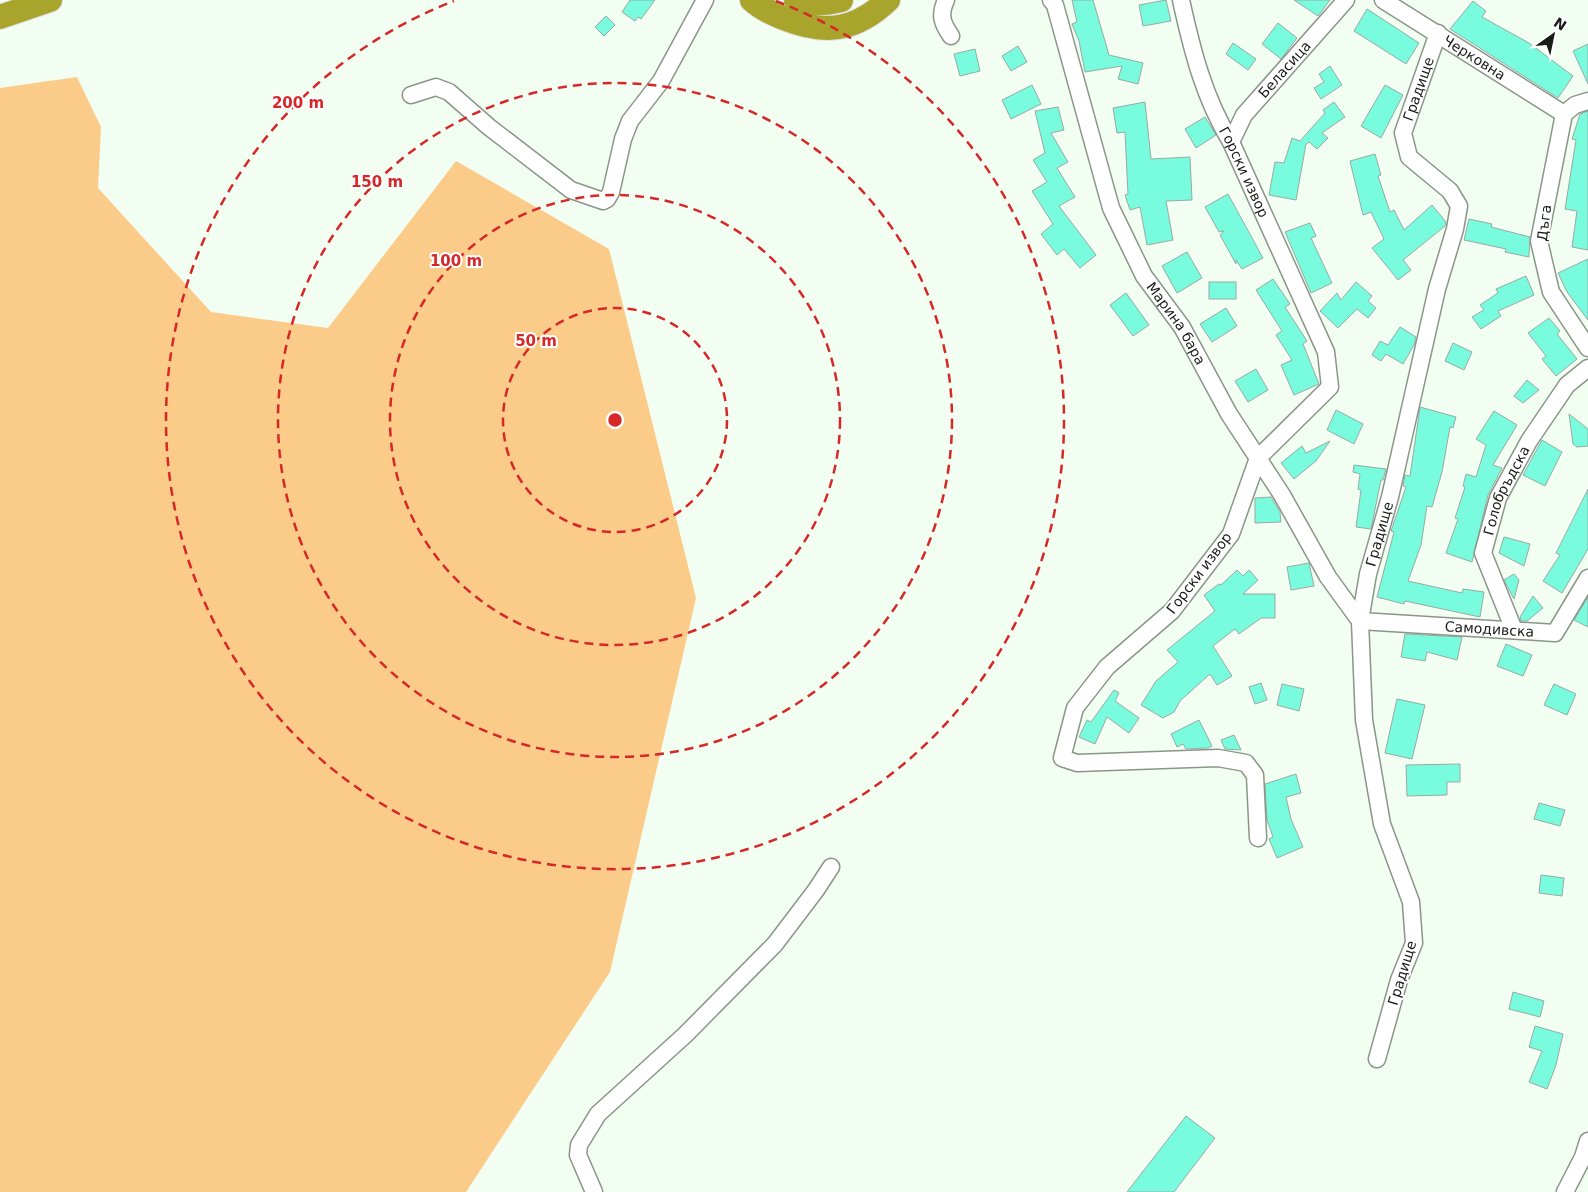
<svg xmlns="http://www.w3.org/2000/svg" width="1588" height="1192" font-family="'DejaVu Sans',sans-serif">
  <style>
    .green { fill: #fbcb8a }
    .building { fill: #78fcdd; stroke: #98aaa4 }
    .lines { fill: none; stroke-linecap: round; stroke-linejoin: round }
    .minor-casing { stroke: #8b9589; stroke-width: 19 }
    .highway-casing { stroke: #dfdfdf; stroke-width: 26 }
    .minor { stroke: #fff; stroke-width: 16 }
    .highway { stroke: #a9a52c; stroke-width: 24 }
    .ring { fill: none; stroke: #d62828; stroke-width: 2.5; stroke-dasharray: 9 6 }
    .labels { text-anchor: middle; stroke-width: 4; stroke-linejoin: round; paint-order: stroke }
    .street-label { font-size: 14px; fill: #181c18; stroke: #fff }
    .centre { fill: #d62828; stroke: #fff; stroke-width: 2.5 }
    .ring-label { font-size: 15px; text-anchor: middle; font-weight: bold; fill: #d62828; stroke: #fff; stroke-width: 4; stroke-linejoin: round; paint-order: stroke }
  </style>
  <rect width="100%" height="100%" fill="#f2fef1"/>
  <path class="green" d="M77,77L101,127L98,188L211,312L328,328L456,161L609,249L696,598L610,972L466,1192H0V88Z"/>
  <g class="building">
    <path d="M630,0H655L641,19L638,17L635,21L622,12Z"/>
    <path d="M1072,0H1093L1109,55L1143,63L1138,84L1118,79L1122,66L1085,72L1079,41L1072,24L1077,22Z"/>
    <path d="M1166,0L1171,21L1143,26L1139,5Z"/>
    <path d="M1294,0H1330L1318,16Z"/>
    <path d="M1473,1L1486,11L1482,17L1529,43L1573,76L1558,98L1450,29Z"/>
    <path d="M1367,9L1419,43L1406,64L1354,31Z"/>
    <path d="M606,16L615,25L604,36L595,27Z"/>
    <path d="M1278,23L1297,38L1281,59L1262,44Z"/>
    <path d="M1233,43L1256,59L1248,70L1226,54Z"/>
    <path d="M1588,44V84L1573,51Z"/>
    <path d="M1018,46L1027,62L1011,71L1002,56Z"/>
    <path d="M975,49L980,71L960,76L954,54Z"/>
    <path d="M1330,66L1342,85L1321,99L1314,88L1324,82L1319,74Z"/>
    <path d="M1032,85L1041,104L1011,119L1002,100Z"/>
    <path d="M1385,85L1403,95L1381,138L1361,126Z"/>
    <path d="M1145,102L1151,159L1190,157L1192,200L1166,201L1173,240L1147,245L1140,207L1130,210L1125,195L1128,194L1125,132L1117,133L1113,108Z"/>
    <path d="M1334,102L1345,117L1322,133L1328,138L1317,149L1309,142L1306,144L1296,200L1269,195L1275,162L1284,163L1292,138L1300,141L1325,113L1323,110Z"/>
    <path d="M1058,107L1064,130L1051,133L1068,162L1057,168L1075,197L1059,206L1096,255L1080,268L1064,249L1057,255L1041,234L1053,224L1032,191L1047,182L1033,160L1045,153L1035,111Z"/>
    <path d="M1588,111V250L1572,247L1577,211L1565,209L1576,140L1572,139L1580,114Z"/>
    <path d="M1205,117L1216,135L1196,148L1185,129Z"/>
    <path d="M1375,154L1381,175L1378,176L1390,212L1394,210L1404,230L1432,205L1446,222L1445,226L1403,260L1411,270L1398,280L1372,248L1384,239L1371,212L1363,215L1350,161Z"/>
    <path d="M1228,194L1263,258L1242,269L1236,260V264L1220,235L1224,231L1219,232L1205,207Z"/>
    <path d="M1469,219L1492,224L1491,227L1530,237L1529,257L1505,252L1506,249L1464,240Z"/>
    <path d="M1310,223L1316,236L1311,238L1332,283L1311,293L1285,232Z"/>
    <path d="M1187,252L1202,278L1177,293L1162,266Z"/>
    <path d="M1588,259V320L1567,292L1558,273Z"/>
    <path d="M1526,276L1534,295L1498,311L1501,316L1481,329L1472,317L1484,310L1480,305L1498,293L1496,289Z"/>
    <path d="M1273,279L1290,304L1285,307L1307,341L1303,344L1319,384L1294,395L1281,365L1292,360L1276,335L1282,331L1256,290Z"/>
    <rect x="1209" y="282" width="27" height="17"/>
    <path d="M1356,282L1372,296L1368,301L1376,308L1368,318L1357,309L1338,328L1320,311L1337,293L1341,300Z"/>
    <path d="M1126,293L1149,325L1133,336L1110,305Z"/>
    <path d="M1226,308L1237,326L1212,342L1200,324Z"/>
    <path d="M1549,318L1560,331L1557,334L1577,359L1556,376L1542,359L1546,356L1528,333Z"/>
    <path d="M1400,327L1416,337L1414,345L1403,364L1386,354L1381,361L1372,355L1380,341L1388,345Z"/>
    <path d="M1453,343L1472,352L1464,370L1445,361Z"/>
    <path d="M1256,369L1268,390L1248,402L1235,381Z"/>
    <path d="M1527,380L1539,390L1523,403L1514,396Z"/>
    <path d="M1420,407L1456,417L1453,428L1450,427L1442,472L1432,507L1427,506L1421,545L1408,581L1462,593L1463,589L1484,592L1480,617L1405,601L1404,604L1377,597L1394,532L1391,531L1406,487L1403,486L1405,475L1410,476Z"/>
    <path d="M1336,410L1363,424L1354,444L1327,430Z"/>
    <path d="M1494,411L1517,425L1493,465L1502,468L1488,495L1472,562L1446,553L1458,519L1455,518L1465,487L1463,486L1466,474L1476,477L1486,445L1476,439Z"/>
    <path d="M1569,414L1588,429V446L1577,447L1573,444Z"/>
    <path d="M1542,440L1562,452L1545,486L1523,475Z"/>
    <path d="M1330,441L1316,461L1294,479L1281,463L1302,446L1306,453Z"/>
    <path d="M1354,465L1386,469L1383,480H1381L1371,529L1356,527L1361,490L1358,489L1360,474L1353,472Z"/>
    <path d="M1588,489V549L1562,593L1543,581L1560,555L1556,553Z"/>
    <path d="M1271,497L1280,512L1281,522L1255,523V498Z"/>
    <path d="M1504,537L1530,544L1524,566L1499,553Z"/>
    <path d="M1309,563L1314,586L1291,590L1287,567Z"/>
    <path d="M1237,570L1243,576L1249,570L1258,580L1243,594H1275V618H1261L1239,634L1235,629L1213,646L1232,676L1217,685L1210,674L1180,701L1174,712L1163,718L1141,705L1156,681L1178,662L1167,650L1215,611L1204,595L1219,584L1221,585Z"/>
    <path d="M1514,574L1519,580L1514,599L1504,580Z"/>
    <path d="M1533,596L1543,608L1527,621H1521L1520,617Z"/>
    <path d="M1588,597V627L1574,620Z"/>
    <path d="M1405,634L1462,637L1457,660L1427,652L1425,661L1401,657Z"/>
    <path d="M1506,644L1532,655L1523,676L1497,666Z"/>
    <path d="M1261,683L1267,700L1255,704L1249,687Z"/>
    <path d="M1282,684L1304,689L1299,711L1277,705Z"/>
    <path d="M1554,684L1576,694L1567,715L1544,705Z"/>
    <path d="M1114,690L1119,693L1115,701L1139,718L1129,733L1107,717L1095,744L1079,737L1087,720L1091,722Z"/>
    <path d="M1397,699L1425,705L1412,759L1385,753Z"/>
    <path d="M1199,720L1212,746L1208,748L1186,749L1183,744L1177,747L1171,734Z"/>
    <path d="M1234,735L1241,750L1225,749L1221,740Z"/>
    <path d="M1460,764V782H1447V795L1407,796L1406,765Z"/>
    <path d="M1296,774L1301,793L1286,797L1291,819L1303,847L1277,858L1269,839L1273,837L1267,820L1265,784Z"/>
    <path d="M1539,803L1565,810L1560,826L1534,819Z"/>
    <path d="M1541,875L1564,878L1562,896L1539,893Z"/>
    <path d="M1513,992L1544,1001L1540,1017L1509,1009Z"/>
    <path d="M1535,1026L1563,1034L1556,1065L1547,1089L1529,1082L1542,1051L1529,1047Z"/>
    <path d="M1186,1116L1215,1138L1174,1192H1127Z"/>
  </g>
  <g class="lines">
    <defs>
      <g id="minor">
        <path d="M946,0C939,15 942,23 951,36"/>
        <path id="s1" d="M1051,0L1055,5L1111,208L1144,276L1182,327L1229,414L1282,495L1328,577L1360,621L1555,633L1588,578"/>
        <path id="s2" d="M1181,0C1192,50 1204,98 1231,142L1326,352L1330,387L1258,458L1231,534L1172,611L1107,667L1075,708L1062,758L1077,763L1218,758L1246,763L1255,775L1258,838"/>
        <path id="s3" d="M1383,0L1564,114"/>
        <path d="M411,95L436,87L449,92L489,127L571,190L603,201L607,199L611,192L623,139L630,121L661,81L705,0"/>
        <path d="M1588,101L1575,105L1564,114L1539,241L1551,292L1588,348"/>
        <path id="s4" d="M1231,142L1244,115L1346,0"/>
        <path id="s5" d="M1514,630L1483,553L1498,498L1529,441L1567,385L1588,368"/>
        <path id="s6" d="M1377,1059L1399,980L1414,943L1411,902L1382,824L1364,720L1360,621L1368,574L1390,497L1437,289L1455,229L1459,206L1450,191L1409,157L1403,133L1438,33"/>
        <path d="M594,1192L578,1155L579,1145L598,1114L685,1035L775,944L816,890L831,867"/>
        <path d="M1565,1192L1583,1157L1588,1141"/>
      </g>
      <g id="highway">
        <path d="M752,0C762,9 774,14 786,19C826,35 857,30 888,0"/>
        <path d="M796,0C811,5 825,4 841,0"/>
        <path d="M0,17L50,0"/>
      </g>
    </defs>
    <use href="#minor" class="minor-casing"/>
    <use href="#highway" class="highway-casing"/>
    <use href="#minor" class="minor"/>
    <use href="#highway" class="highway"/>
  </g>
  <g class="ring">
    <circle cx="615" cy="420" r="112"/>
    <circle cx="615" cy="420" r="225"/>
    <circle cx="615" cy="420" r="337"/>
    <path d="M776 1A449 449 0 1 1 454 1"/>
  </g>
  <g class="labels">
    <g class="street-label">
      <text dy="5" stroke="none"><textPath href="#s3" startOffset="108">Черковна</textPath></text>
      <text dy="5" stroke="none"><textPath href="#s4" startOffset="91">Беласица</textPath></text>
      <text dy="5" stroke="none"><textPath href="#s6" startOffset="1020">Градище</textPath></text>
      <text dy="5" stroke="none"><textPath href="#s2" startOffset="184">Горски извор</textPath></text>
      <text transform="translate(1544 223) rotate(-83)" y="5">Дъга</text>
      <text dy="5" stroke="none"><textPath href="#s1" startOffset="350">Марина бара</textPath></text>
      <text dy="5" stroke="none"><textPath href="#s5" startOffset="150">Голобръдска</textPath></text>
      <text dy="5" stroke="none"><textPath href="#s6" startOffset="540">Градище</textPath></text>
      <text transform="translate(1199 573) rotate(-53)" y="5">Горски извор</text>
      <text dy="5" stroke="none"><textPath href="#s1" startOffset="830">Самодивска</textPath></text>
      <text transform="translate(1402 973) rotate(-73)" y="5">Градище</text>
    </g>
  </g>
  <circle cx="615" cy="420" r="8" class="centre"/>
  <g class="ring-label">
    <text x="298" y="108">200 m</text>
    <text x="377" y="187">150 m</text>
    <text x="456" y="266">100 m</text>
    <text x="536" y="346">50 m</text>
  </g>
  <g transform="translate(1553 35) rotate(33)" stroke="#ffffff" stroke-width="4" paint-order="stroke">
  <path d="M0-4L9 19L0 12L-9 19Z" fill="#181c18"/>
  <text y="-8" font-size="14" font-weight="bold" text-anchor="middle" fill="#181c18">N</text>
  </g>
</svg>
